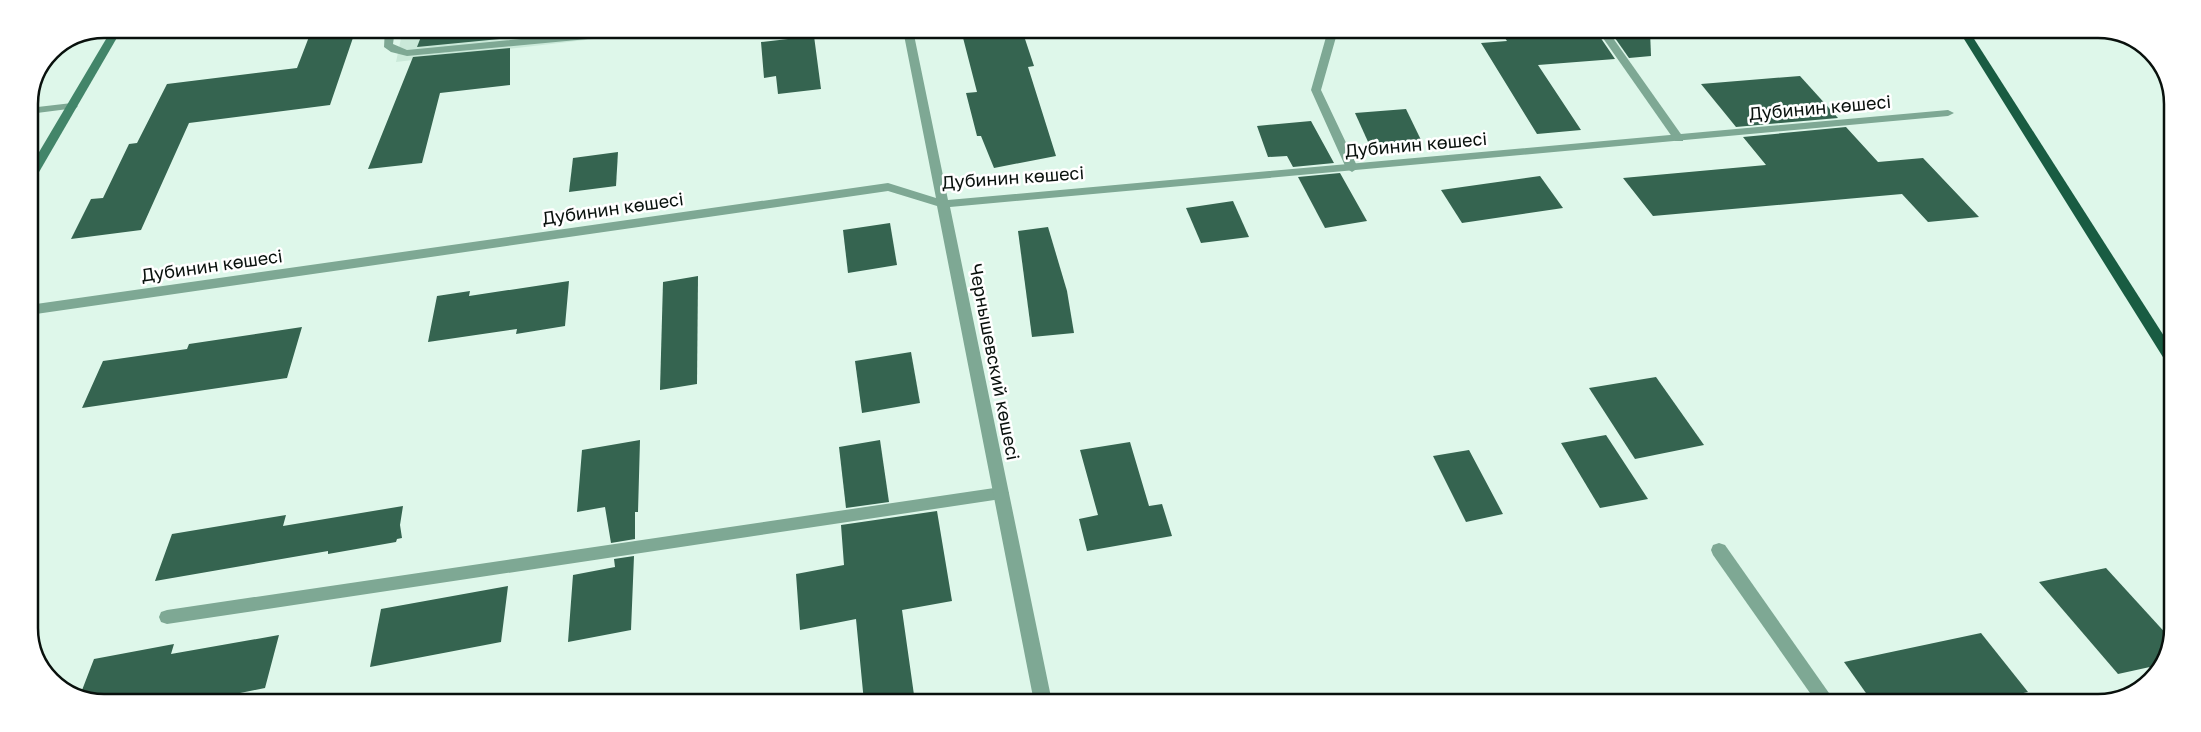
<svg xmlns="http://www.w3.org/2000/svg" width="2201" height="732" font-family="'Golos Text',sans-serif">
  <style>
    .built { fill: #cae9d9 }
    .building { fill: #356450 }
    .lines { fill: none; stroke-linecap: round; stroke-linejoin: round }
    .service { fill: #7ea894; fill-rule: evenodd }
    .minor { fill: #7ea894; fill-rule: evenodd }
    .secondary { fill: #428569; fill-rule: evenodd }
    .trunk { fill: #195c42; fill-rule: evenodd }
    .labels { text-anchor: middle; stroke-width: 5; stroke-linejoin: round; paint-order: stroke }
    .street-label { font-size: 18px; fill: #09110d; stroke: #fff }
    .rim { fill: none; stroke: #09110d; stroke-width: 2.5 }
  </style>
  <rect width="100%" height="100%" fill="#def7ea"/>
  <path class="built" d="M403,29H680L396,62Z"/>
  <g class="building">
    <path d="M312,29H356L330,105L189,123L141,230L71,239L91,199L103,198L129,144L137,143L167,84L297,68Z"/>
    <path d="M424,29H511L510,38L417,47Z"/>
    <path d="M961,30H1022L1034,66L1028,67L1056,156L994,168L981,136H977L966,93L977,92Z"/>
    <path d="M1500,31H1596L1615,59L1538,65L1581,130L1537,134L1481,43L1507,41Z"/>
    <path d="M1610,31H1650L1651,56L1629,58Z"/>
    <path d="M814,36L821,89L778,94L776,76L764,78L761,42Z"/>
    <path d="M510,48V85L440,93L422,163L368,169L413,57Z"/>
    <path d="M1800,76L1838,118L1736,127L1701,84Z"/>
    <path d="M1406,109L1421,140L1369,144L1355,113Z"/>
    <path d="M1311,121L1334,163L1293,167L1287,156L1268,157L1257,126Z"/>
    <path d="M1846,127L1878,162L1923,158L1979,217L1928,222L1902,194L1653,216L1623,178L1766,165L1743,137Z"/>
    <path d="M618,152L616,186L569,192L573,158Z"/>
    <path d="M1340,173L1367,221L1325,228L1298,177Z"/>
    <path d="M1540,176L1563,208L1462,223L1441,190Z"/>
    <path d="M1233,201L1249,237L1201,243L1186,208Z"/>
    <path d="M890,223L897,265L848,273L843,230Z"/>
    <path d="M1048,227L1067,291L1074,333L1032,337L1018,231Z"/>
    <path d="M698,276L697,384L660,390L663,282Z"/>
    <path d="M569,281L565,326L516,334L517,329L428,342L437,296L470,291L469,296Z"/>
    <path d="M302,327L287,378L82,408L103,361L187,349L189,344Z"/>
    <path d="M911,352L920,403L862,413L855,361Z"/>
    <path d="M1656,377L1704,445L1635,459L1589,388Z"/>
    <path d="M1606,435L1648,499L1600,508L1561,443Z"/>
    <path d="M640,440L638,512H635V539L611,543L605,507L577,512L582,450Z"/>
    <path d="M880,440L889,502L846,508L839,447Z"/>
    <path d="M1130,442L1149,506L1162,504L1172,536L1087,551L1079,519L1098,515L1080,450Z"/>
    <path d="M1469,450L1503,514L1466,522L1433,456Z"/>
    <path d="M403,506L400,525L402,538L397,539L396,542L328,554V551L155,581L172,534L286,515L283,526Z"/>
    <path d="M937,511L952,601L902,610L915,702H864L856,619L800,630L796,574L844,565L841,525Z"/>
    <path d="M634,556L631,630L568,642L573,575L615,567L614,559Z"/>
    <path d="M2106,568L2170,638V648L2159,665L2118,674L2039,582Z"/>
    <path d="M508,586L501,642L370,667L381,609Z"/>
    <path d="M1981,633L2028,692L1978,703H1873L1844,662Z"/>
    <path d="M279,635L265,688L201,701H84L79,698L94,659L174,644L171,654Z"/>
  </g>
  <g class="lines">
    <g class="service">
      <path d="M385,29H395L393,44L407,50L625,29H667L662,32L407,56L391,52L384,47Z"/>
      <path d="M1328,30H1338L1321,90L1358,168L1352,172L1346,168L1311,90Z"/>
      <path d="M1598,31H1608L1683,137V141H1675Z"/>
      <path d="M72,103L78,106L76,108L29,114V108Z"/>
      <path d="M1001,487L1006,489L1009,493L1006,497L1001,499L167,624L161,622L159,617L161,612L167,610Z"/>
      <path d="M1719,543L1725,545L1836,703H1817L1713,555L1711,550L1713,545Z"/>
    </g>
    <path class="minor" d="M903,30H913L948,200L1948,110L1954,113L1948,116L950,207L1052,702H1034L937,206L888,191L29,315V305L888,183L936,198Z"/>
    <path class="secondary" d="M112,29H122L35,179L29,183V169Z"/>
    <path class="trunk" d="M1959,31H1969L2171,347V363L2166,362Z"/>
  </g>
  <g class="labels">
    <g class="street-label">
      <text transform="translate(1820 108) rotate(-5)" y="6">Дубинин көшесі</text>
      <text transform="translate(1416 145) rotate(-5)" y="6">Дубинин көшесі</text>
      <text transform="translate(1013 178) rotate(-4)" y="6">Дубинин көшесі</text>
      <text transform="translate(613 209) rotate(-8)" y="6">Дубинин көшесі</text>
      <text transform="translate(212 266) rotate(-8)" y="6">Дубинин көшесі</text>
      <text transform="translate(994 362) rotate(79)" y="6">Чернышевский көшесі</text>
    </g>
  </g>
  <path d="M0 0H2201V732H0ZM104 38H2098A66 66 0 0 1 2164 104V628A66 66 0 0 1 2098 694H104A66 66 0 0 1 38 628V104A66 66 0 0 1 104 38Z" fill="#fff" fill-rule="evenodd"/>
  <path class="rim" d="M104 38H2098A66 66 0 0 1 2164 104V628A66 66 0 0 1 2098 694H104A66 66 0 0 1 38 628V104A66 66 0 0 1 104 38Z"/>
</svg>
